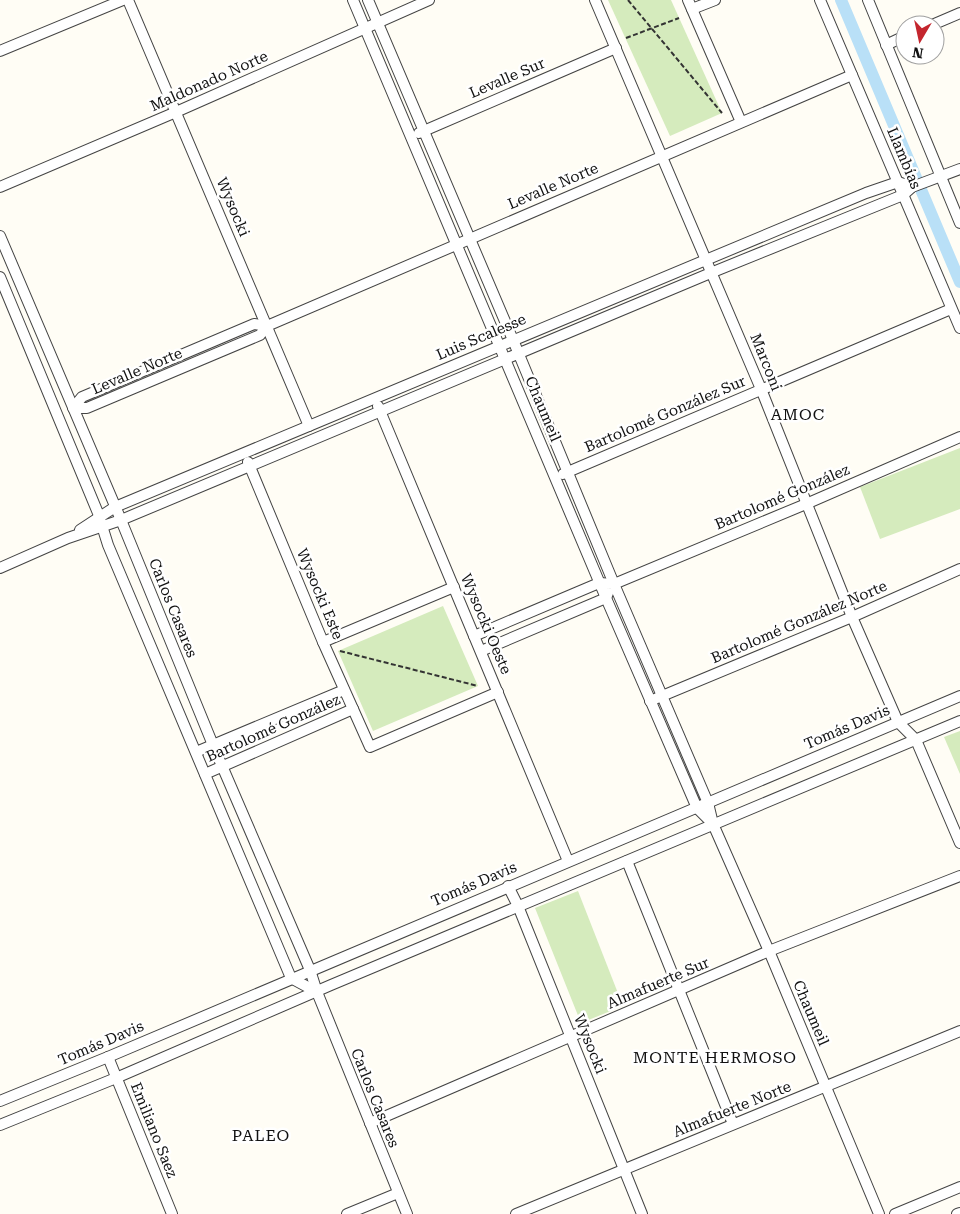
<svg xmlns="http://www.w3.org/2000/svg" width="960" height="1214" font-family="'Roboto Serif',serif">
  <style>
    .green { fill: #d5ebbd }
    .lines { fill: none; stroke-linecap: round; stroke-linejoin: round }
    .canal { stroke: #b9e0f7; stroke-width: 12 }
    .street-casing { stroke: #444; stroke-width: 12 }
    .path { stroke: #333; stroke-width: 2; stroke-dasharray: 5 2.5; stroke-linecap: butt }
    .street { stroke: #fff; stroke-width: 10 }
    .labels { text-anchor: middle; stroke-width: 5; stroke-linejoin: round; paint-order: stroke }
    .street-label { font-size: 15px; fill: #111; stroke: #fff }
    .neighbourhood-label { font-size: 16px; letter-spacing: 1px; fill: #111; stroke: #fff }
  </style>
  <rect width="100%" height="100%" fill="#fffdf5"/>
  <g class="green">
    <path d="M608,0H671L722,113L670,136Z"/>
    <path d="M960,448V509L880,539L860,487Z"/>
    <path d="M443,606L478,686L373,731L338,651Z"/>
    <path d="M960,731V774L944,737Z"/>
    <path d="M578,891L623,1006L581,1023L535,908Z"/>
  </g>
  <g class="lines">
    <path class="canal" d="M841,0L960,282"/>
    <defs>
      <g id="street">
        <path d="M128,0L309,426"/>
        <path d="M353,0L606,598L697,808L713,824L708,803L614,584L513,340L368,0"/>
        <path d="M595,0L761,389L852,617L898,722L916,740L960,843"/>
        <path d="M688,0L741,122"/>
        <path d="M820,0L960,328"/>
        <path d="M868,0L960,223"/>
        <path d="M692,9L715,0"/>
        <path d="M932,25L960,13"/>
        <path d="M886,45L905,36"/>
        <path d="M0,51L123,0"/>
        <path d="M419,133L616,48"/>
        <path d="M0,187L176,112L429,0"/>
        <path d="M0,236L121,520L213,745L310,970L317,992L407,1214"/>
        <path d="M0,277L98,513L108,545L291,978L317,992"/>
        <path d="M267,326L260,335L87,408H73L82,397L254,324L267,326L852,75"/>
        <path d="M378,406L568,861"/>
        <path d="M248,462L323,642L370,747L498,692"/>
        <path d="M563,474L951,309"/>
        <path d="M80,530L115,507L866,193L898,182L912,187"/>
        <path d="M0,568L68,538L121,520L713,272L903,195L912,187L960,169"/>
        <path d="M474,636L599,583L614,584L806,504L960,437"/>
        <path d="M323,642L454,587"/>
        <path d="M481,651L606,598L608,593"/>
        <path d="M650,701L852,617L960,569"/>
        <path d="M196,752L344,690"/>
        <path d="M205,774L353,709"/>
        <path d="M713,824L769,951L879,1214"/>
        <path d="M627,861L733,1124"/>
        <path d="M508,886L518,906L642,1214"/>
        <path d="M108,1057L172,1214"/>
        <path d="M0,1101L108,1057L960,696"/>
        <path d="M370,1123L769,951L960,876"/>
        <path d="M0,1125L116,1078L331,985L960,721"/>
        <path d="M347,1214L398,1193"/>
        <path d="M516,1214L960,1031"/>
        <path d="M895,1214L960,1187"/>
        <path d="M957,1214L960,1213"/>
      </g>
    </defs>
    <use href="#street" class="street-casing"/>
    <g class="path">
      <path d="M628,0L722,113"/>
      <path d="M626,38L679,18"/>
      <path d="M340,651L478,686"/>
    </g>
    <use href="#street" class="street"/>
  </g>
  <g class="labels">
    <g class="street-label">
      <text transform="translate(507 78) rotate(-23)" y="5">Levalle Sur</text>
      <text transform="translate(209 81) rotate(-24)" y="5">Maldonado Norte</text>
      <text transform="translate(904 158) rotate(67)" y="5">Llambías</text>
      <text transform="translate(553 186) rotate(-23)" y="5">Levalle Norte</text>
      <text transform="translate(233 207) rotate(67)" y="5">Wysocki</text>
      <text transform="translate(481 337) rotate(-23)" y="5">Luis Scalesse</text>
      <text transform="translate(766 362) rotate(68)" y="5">Marconi</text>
      <text transform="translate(137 371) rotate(-23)" y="5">Levalle Norte</text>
      <text transform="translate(543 409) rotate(67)" y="5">Chaumeil</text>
      <text transform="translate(665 414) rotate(-23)" y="5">Bartolomé González Sur</text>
      <text transform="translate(782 497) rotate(-23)" y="5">Bartolomé González</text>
      <text transform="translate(320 594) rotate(67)" y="5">Wysocki Este</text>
      <text transform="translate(173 608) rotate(68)" y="5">Carlos Casares</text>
      <text transform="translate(799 622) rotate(-23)" y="5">Bartolomé González Norte</text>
      <text transform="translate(486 624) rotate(67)" y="5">Wysocki Oeste</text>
      <text transform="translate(847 727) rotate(-23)" y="5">Tomás Davis</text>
      <text transform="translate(273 728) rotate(-24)" y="5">Bartolomé González</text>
      <text transform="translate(474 884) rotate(-23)" y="5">Tomás Davis</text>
      <text transform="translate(658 983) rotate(-23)" y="5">Almafuerte Sur</text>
      <text transform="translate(811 1013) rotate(67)" y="5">Chaumeil</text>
      <text transform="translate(101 1043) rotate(-23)" y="5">Tomás Davis</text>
      <text transform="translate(590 1044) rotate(68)" y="5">Wysocki</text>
      <text transform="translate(375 1098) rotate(68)" y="5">Carlos Casares</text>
      <text transform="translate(732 1109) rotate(-22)" y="5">Almafuerte Norte</text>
      <text transform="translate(154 1130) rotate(68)" y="5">Emiliano Saez</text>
    </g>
    <g class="neighbourhood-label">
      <text x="798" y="420">AMOC</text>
      <text x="715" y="1063">MONTE HERMOSO</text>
      <text x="261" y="1141">PALEO</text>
    </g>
  </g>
  <g transform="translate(920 40) rotate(189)"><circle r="24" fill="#ffffff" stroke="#a0a0a0"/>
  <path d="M0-4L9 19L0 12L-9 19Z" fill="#c4262e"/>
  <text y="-8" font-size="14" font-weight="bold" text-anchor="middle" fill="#111111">N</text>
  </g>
</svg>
